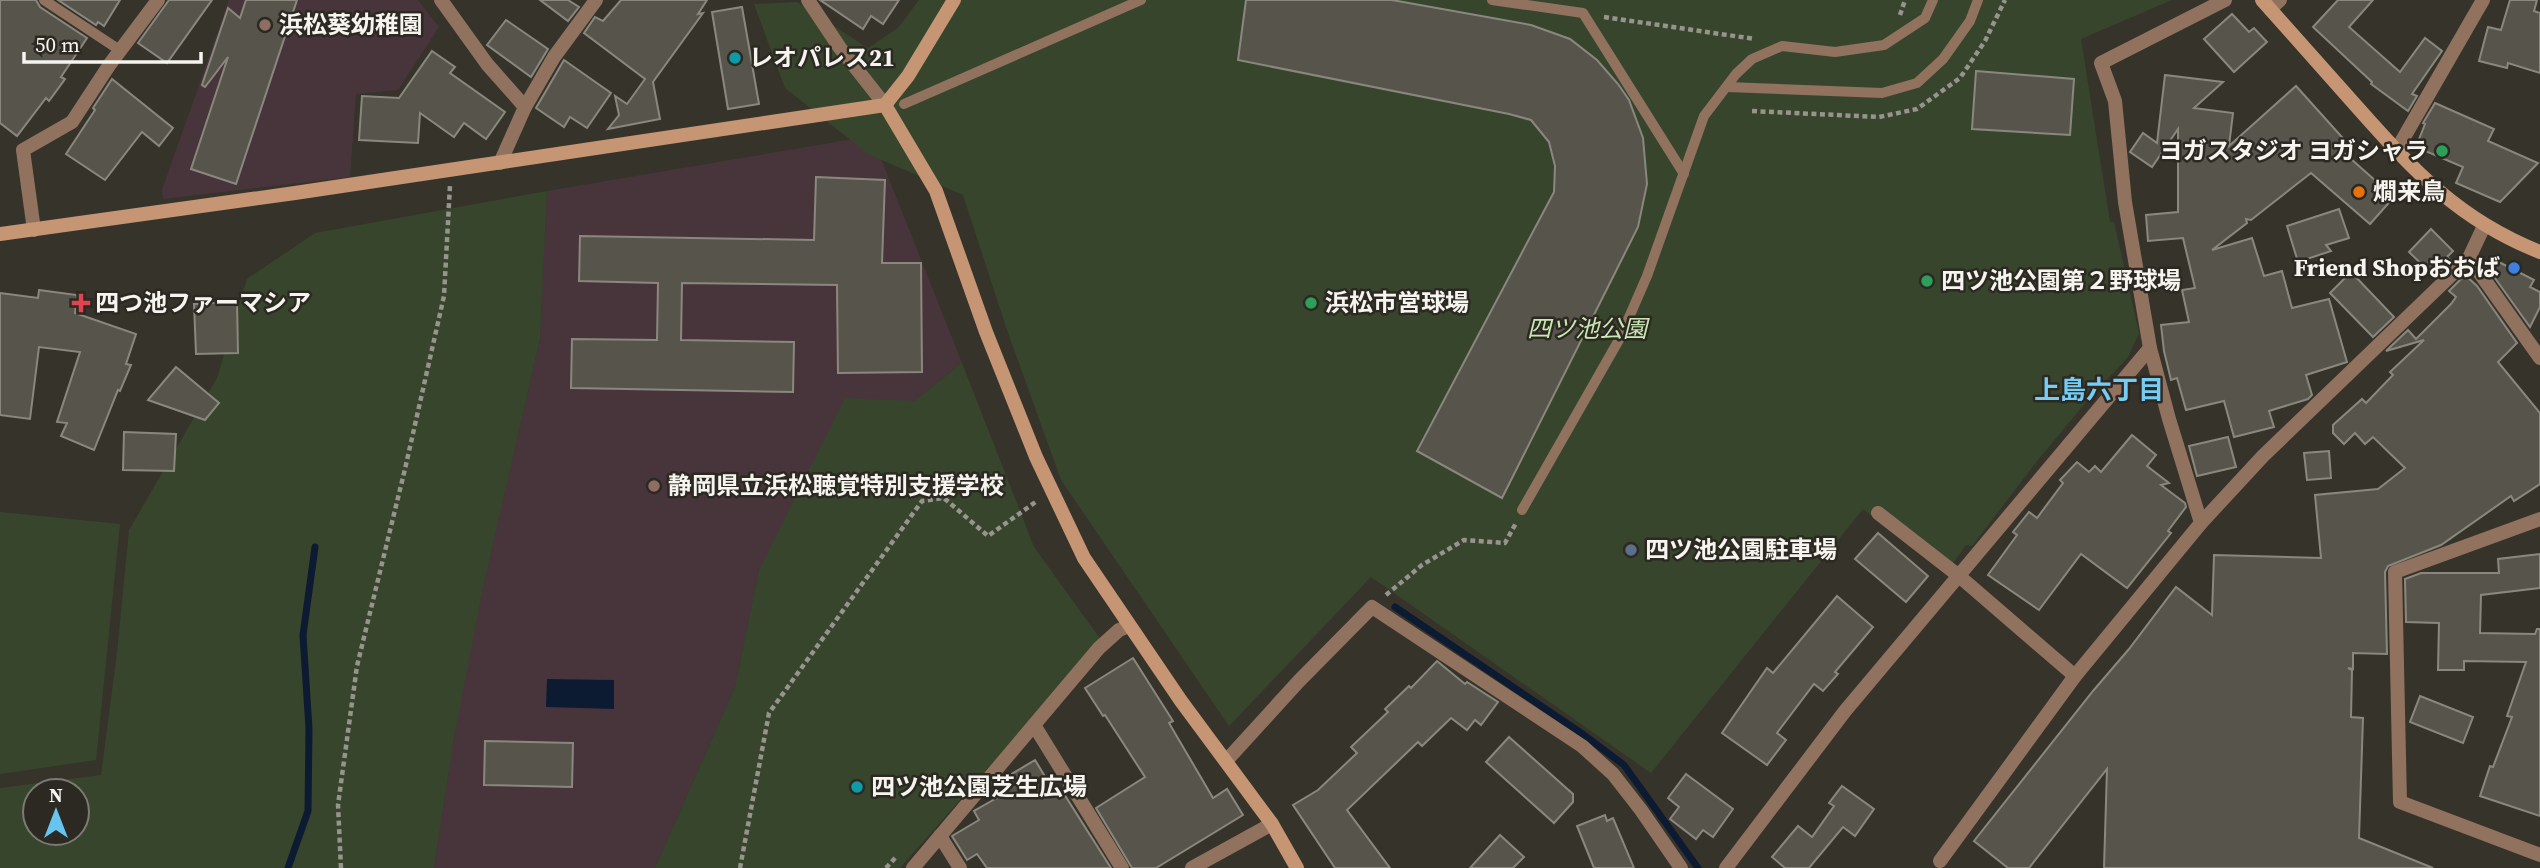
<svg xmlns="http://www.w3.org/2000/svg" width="2540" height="868" font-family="'Source Serif 4','Noto Sans JP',serif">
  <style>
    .industrial { fill: #48353b }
    .green { fill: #38452d; fill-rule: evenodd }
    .water { fill: #0d1b32 }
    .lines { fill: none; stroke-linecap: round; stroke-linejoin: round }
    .stream { stroke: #0d1b32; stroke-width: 7 }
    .building { fill: #57544c; stroke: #8a887e; stroke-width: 2 }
    .path { stroke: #96948d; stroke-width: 4.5; stroke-dasharray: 5 3.5; stroke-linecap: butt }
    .lane { stroke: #90725e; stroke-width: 10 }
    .street { stroke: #90725e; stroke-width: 14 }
    .secondary { stroke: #c59574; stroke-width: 14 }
    .education-dot { fill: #8d6e63; stroke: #2c2922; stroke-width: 2.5 }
    .culture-dot { fill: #0f9aa8; stroke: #2c2922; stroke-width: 2.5 }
    .leisure-dot { fill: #2e9e5b; stroke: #2c2922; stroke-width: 2.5 }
    .food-dot { fill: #e8710a; stroke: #2c2922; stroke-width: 2.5 }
    .shop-dot { fill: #3f7fe0; stroke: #2c2922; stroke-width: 2.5 }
    .health-dot { fill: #e0444e; stroke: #2c2922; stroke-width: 2.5 }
    .service-dot { fill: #5c6f8a; stroke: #2c2922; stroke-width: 2.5 }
    .labels { text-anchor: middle; stroke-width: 5; stroke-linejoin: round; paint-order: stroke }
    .poi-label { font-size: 24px; font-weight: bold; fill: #f6f4ef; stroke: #2c2922; text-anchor: start }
    .park-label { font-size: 24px; font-style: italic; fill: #c9e7b1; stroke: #2c2922 }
    .neighbourhood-label { font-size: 26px; font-weight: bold; fill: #77ccf4; stroke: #2c2922 }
  </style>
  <rect width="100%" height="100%" fill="#36332b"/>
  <g class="industrial">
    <path d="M229,0H418L439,27L398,90L356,94L350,177L163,199L162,190Z"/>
    <path d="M872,136L962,363L914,401L759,570L735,687L655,868H434L465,666L540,339L547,191Z"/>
  </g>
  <g class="green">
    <path d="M919,0H2172L2081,39L2110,222H2114L2139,333L2128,357L2087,401L2037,461L1972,546L1966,545L1946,573L1863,509L1651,773L1371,577L1229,726L1061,480L1007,330L963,195L868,154L785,88L754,4L797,2L868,48L898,28Z"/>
    <path d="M547,191L540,339L481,597L454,738L434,868H0V788L101,775L117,653L129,530L217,378L247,279L315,233ZM35,791H77V833H35Z"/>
    <path d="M962,363L1034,547L1101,640L900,868H655L735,687L759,570L845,398L914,401Z"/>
    <path d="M0,512L120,524L96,760L0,774Z"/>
  </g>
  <path class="water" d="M547,679L614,680V709L546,707Z"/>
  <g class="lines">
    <g class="stream">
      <path d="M1395,607L1584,735L1624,765L1698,868"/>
      <path d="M288,868L308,811L309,729L303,635L315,547"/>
    </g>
  </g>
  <g class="building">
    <path d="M0,0H36L40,7L87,38L61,77L65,79L49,101L46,98L17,136L0,123Z"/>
    <path d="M58,0H120L104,26L98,22L96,25Z"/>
    <path d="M169,0H212L167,63L138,43Z"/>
    <path d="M246,0H297L236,184L191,169L228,57L205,87L202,85L228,8L240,18Z"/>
    <path d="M540,0H568L579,7L568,21Z"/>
    <path d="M621,0H707L698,14L703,13L653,82L660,119L608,129L619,115L615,96L627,104L645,79L584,33L595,17L603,21Z"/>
    <path d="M820,0H899L883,24L871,16L863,29Z"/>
    <path d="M1246,0H1392L1531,25L1570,39L1597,60L1618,84L1629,100L1643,138L1647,184L1638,227L1502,498L1417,451L1554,192L1555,166L1549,142L1531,120L1509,114L1238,60Z"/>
    <path d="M2338,0H2373L2349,27L2400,72L2425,38L2442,51L2412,94L2417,96L2408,111L2371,84L2372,82L2313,27Z"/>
    <path d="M2510,0H2537L2534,11L2540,13V73L2508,63L2507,68L2479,61L2488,27L2501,30Z"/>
    <path d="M742,7L759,104L728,109L712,12Z"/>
    <path d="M2232,14L2249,32L2254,28L2267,42L2234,72L2204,39Z"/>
    <path d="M506,20L548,49L531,77L487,45Z"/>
    <path d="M432,51L455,67L450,73L505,112L486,139L464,123L454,137L420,113L418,143L359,140L362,96L399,98Z"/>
    <path d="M564,60L611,93L587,128L570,117L564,127L536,108Z"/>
    <path d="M1976,71L2074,79L2070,135L1972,129Z"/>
    <path d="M2165,75L2223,82L2194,108L2233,113L2229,146L2296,86L2349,145L2342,151L2394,197L2370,224L2311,173L2251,220L2246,219L2247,223L2212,250L2252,238L2264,276L2282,271L2292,308L2329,299L2347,362L2306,375L2312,395L2308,399L2269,411L2274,427L2234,437L2224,401L2186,410L2177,378L2171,380L2164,351L2161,325L2189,322L2182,290L2195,288L2183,238L2148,241L2146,215L2178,212V129L2152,167L2130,152L2143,133L2157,143Z"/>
    <path d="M112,79L173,128L159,146L142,132L105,180L66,154L95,110L93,108Z"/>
    <path d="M2435,103L2494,129L2488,141L2538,163L2500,202L2456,183L2463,167L2416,147L2425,124L2423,123Z"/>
    <path d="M816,177L885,180L882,263H921L922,372L838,373L837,285L682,283L681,340L794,342L793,392L571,388L572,339L657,340L658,283L579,281L580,236L814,240Z"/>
    <path d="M2339,209L2349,238L2326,245L2331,251L2298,262L2287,226Z"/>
    <path d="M2431,229L2453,251L2447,257L2452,261L2435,277L2409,252Z"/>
    <path d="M2491,258L2534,280L2530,287L2540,292V307L2530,327L2487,267Z"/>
    <path d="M2351,272L2394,317L2373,337L2330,293Z"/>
    <path d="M2465,275L2477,286L2517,343L2498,362L2540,413V484L2514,501L2511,496L2441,545L2388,566L2385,572L2387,654L2353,653V669L2348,668L2352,670L2351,717L2363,718L2359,838L2433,868H2104L2107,769L2029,868H2008L1974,841L2093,691L2129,649L2176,587L2212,615L2214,555L2321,558L2315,495L2378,489L2405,468L2373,437L2365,444L2355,433L2344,444L2333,433V425L2362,399L2366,403L2393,375L2390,372L2424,340L2386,351L2408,330L2416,339L2451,304L2456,297L2449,291Z"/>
    <path d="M39,290L77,295L75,313L136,334L126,364L131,365L120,391L118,390L94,450L61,436L67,423L57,422L80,352L39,347L30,419L0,415V293L38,298Z"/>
    <path d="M237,302L238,353L196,354L194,304Z"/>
    <path d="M176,367L219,403L205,420L148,400Z"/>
    <path d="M124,432L176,434L174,471L123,470Z"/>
    <path d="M2132,435L2156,455L2147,466L2169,483L2161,485L2185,503L2186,507L2168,531L2171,533L2127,588L2081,554L2039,610L1988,575L2017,535L2013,532L2029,512L2037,518L2063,483L2060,480L2077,462L2089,472L2095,466L2101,472Z"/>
    <path d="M2228,437L2236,467L2197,476L2189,446Z"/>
    <path d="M2329,451L2331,478L2307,480L2304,453Z"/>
    <path d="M1878,533L1928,576L1906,602L1855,559Z"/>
    <path d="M2540,554V588L2481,595L2480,633L2535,634L2537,629H2540V816L2480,796L2490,766L2493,767L2512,717L2507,716L2526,662L2464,661V670H2438L2439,623L2406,622L2405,579L2421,573H2499L2498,559Z"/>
    <path d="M1837,596L1873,627L1835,672L1838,674L1823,691L1814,684L1777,733L1786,740L1767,765L1722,733L1767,668L1773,673Z"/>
    <path d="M1133,658L1173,721L1169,723L1213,798L1227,789L1243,815L1156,868H1132L1096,808L1145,777L1105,715L1103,716L1085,688Z"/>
    <path d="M1437,661L1465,684L1467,682L1498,702L1481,725L1475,720L1467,730L1451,718L1422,746L1418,742L1347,810L1390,868H1335L1293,805L1318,790L1357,753L1351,747L1388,712L1385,709L1409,686L1411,688Z"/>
    <path d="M2420,696L2473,717L2463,743L2410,722Z"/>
    <path d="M1509,737L1573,794V802L1554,823L1486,762Z"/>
    <path d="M485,741L573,743L572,787L484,785Z"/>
    <path d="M1035,760L1058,798L1064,794L1111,868H987L977,854L967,860L952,836L979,820L974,811L1002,795L996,785L998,782Z"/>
    <path d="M1686,774L1733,809L1713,837L1703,830L1696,839L1670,819L1679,807L1668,798Z"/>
    <path d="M1842,786L1874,809L1855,836L1843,827L1809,868H1785L1772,857L1798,826L1812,837L1834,806L1829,803Z"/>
    <path d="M1605,815L1607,821L1613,818L1634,868H1594L1577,826Z"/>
    <path d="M1500,835L1524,857L1513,868H1470Z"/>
  </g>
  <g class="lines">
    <g class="path">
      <path d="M1900,15L1905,0"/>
      <path d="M1604,17L1755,39"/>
      <path d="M1752,111L1879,117L1917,109L1960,78L1985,41L2005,0"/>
      <path d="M1386,595L1422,565L1464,540L1505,543L1516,523"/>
      <path d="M341,868L338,805L357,666L405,469L444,296L450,185"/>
      <path d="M740,868L769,713L922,501L944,498L988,536L1037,501"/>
      <path d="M886,868L897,856"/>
    </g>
    <g class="lane">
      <path d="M44,0L121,51"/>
      <path d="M1492,0L1583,13L1684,174"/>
      <path d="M1727,87L1882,93L1917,83L1943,59L1970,21L1978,0"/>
      <path d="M904,104L1141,0"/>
      <path d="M1522,510L1620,338L1647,276L1704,116L1736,74L1752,59L1782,46L1835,52L1884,45L1925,18L1933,0"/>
    </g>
    <g class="street">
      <path d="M441,0L487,64L525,107"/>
      <path d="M808,0L840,48L885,105"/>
      <path d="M2270,9L2280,0"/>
      <path d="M2396,151L2483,0"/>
      <path d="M500,163L525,107L554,57L596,0"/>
      <path d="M34,230L23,150L72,122L110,64L158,0"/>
      <path d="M2469,258L2540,358"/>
      <path d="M2150,348L2125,202L2115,101L2101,63L2225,0"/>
      <path d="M1878,513L1959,576L2075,676"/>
      <path d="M2540,519L2395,572L2400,802L2540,855"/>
      <path d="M1034,725L1122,868"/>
      <path d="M1227,760L1298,682L1372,607L1582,746L1613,774L1641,810L1681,868"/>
      <path d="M940,836L960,868"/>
      <path d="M1940,861L2075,676L2201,523L2263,456L2469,258L2484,226"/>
      <path d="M913,868L1099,648L1119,630L1129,626"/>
      <path d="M1192,868L1272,824"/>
      <path d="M1726,868L1845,711L2150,348L2169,419L2201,523"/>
    </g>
    <g class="secondary">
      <path d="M2262,0C2294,36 2326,72 2358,108C2414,171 2459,220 2540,252"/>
      <path d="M885,105L936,191L986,332L1036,457L1084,558L1181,701L1272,824L1297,868"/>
      <path d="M0,234L295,193L885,105L908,76L954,0"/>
    </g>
  </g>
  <g class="education-dot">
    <circle cx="265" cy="25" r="7"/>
    <circle cx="654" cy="486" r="7"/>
  </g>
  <g class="culture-dot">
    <circle cx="735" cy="58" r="7"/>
    <circle cx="857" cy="787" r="7"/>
  </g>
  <g class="leisure-dot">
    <circle cx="2442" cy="151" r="7"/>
    <circle cx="1927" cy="281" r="7"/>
    <circle cx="1311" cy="303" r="7"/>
  </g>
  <circle class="food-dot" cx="2359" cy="192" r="7"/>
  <circle class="shop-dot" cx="2514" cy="268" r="7"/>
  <path class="health-dot" d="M77.5 292.5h7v7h7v7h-7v7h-7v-7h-7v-7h7z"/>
  <circle class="service-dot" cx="1631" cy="550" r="7"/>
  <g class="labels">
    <g class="poi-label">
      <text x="279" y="33">浜松葵幼稚園</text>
      <text x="749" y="66">レオパレス21</text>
      <text x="2428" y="159" text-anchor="end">ヨガスタジオ ヨガシャラ</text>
      <text x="2373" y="200">燗来鳥</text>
      <text x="2500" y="276" text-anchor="end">Friend Shopおおば</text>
      <text x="1941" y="289">四ツ池公園第２野球場</text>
      <text x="95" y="311">四つ池ファーマシア</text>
      <text x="1325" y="311">浜松市営球場</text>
      <text x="668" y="494">静岡県立浜松聴覚特別支援学校</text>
      <text x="1645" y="558">四ツ池公園駐車場</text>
      <text x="871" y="795">四ツ池公園芝生広場</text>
    </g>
    <g class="park-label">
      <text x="1587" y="337">四ツ池公園</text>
    </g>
    <g class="neighbourhood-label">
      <text x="2099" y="399">上島六丁目</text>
    </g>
  </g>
  <g transform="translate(56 812)"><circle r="33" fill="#2c2922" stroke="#7d7a74" stroke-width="2"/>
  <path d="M0-5L12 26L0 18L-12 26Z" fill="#66c4ef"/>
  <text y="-10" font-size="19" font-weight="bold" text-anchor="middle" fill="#f6f4ef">N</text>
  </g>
  <path d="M24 52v10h177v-10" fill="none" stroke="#f6f4ef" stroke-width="3.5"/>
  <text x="35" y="52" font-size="21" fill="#f6f4ef" stroke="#2c2922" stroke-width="5" paint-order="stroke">50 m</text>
</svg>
